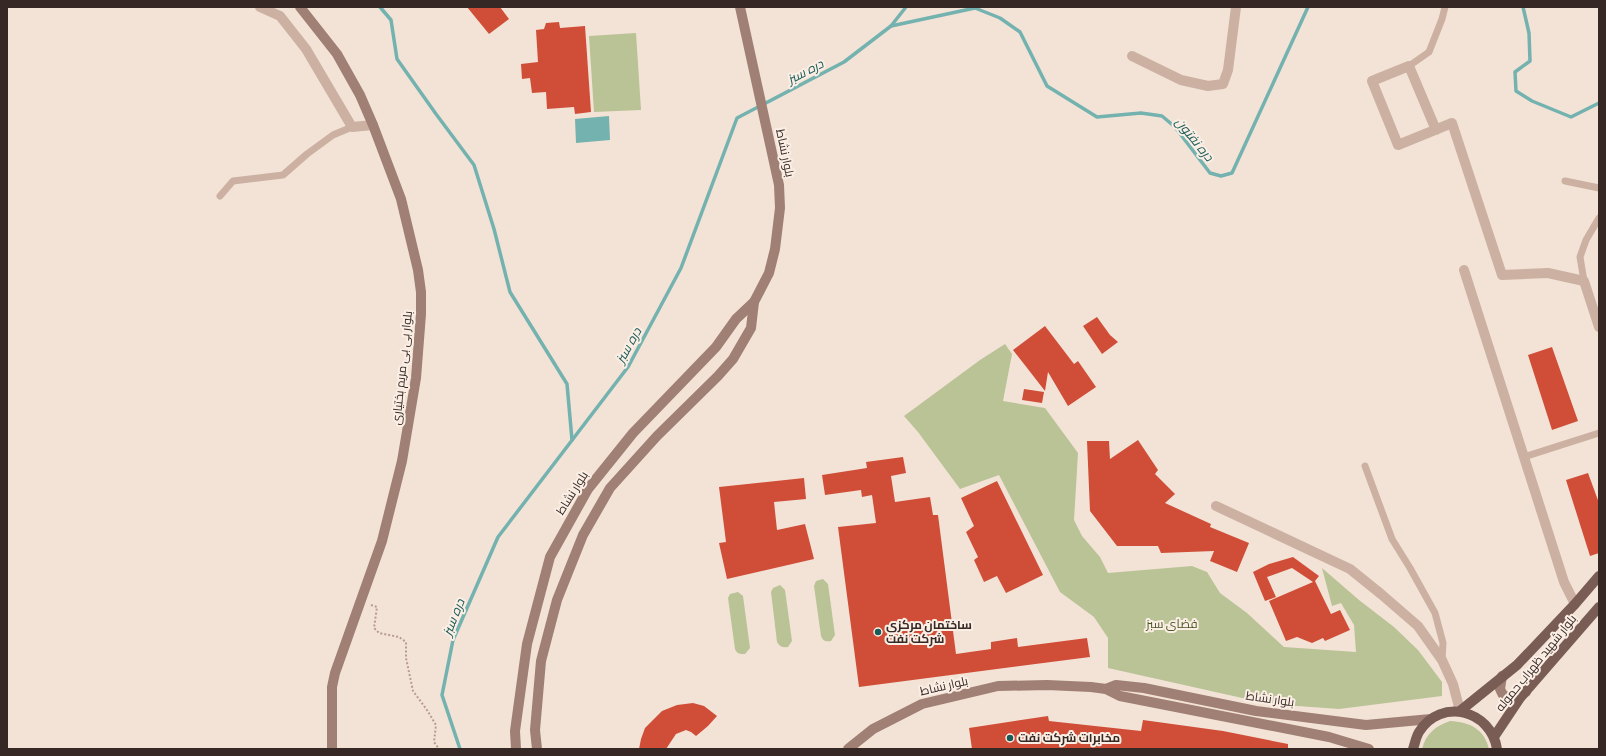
<svg xmlns="http://www.w3.org/2000/svg" width="1606" height="756" font-family="'Source Sans 3',Cairo,sans-serif">
  <style>
    .green { fill: #b9c396 }
    .water { fill: #74b2af }
    .lines { fill: none; stroke-linecap: round; stroke-linejoin: round }
    .stream { stroke: #74b2af; stroke-width: 3.5 }
    .building { fill: #d04e38 }
    .path { stroke: #b89b8d; stroke-width: 2; stroke-dasharray: 2 2; stroke-linecap: butt }
    .service { stroke: #ccb1a2; stroke-width: 7 }
    .minor { stroke: #ccb1a2; stroke-width: 10 }
    .secondary { stroke: #a07f74; stroke-width: 10 }
    .primary { stroke: #795d55; stroke-width: 10 }
    .poi-dot { fill: #185b58; stroke: #fbeee4; stroke-width: 1.5 }
    .labels { text-anchor: middle; stroke-width: 4; stroke-linejoin: round; paint-order: stroke }
    .street-label { font-size: 12px; fill: #362925; stroke: #fbeee4 }
    .park-label { font-size: 12px; fill: #4a5627; stroke: #fbeee4 }
    .poi-label { font-size: 12px; font-weight: bold; fill: #362925; stroke: #fbeee4; text-anchor: start }
    .water-label { font-size: 13px; font-style: italic; fill: #185b58; stroke: #fbeee4 }
  </style>
  <rect width="100%" height="100%" fill="#f3e3d7"/>
  <g class="green">
    <path d="M636,33L641,110L594,112L589,36Z"/>
    <path d="M1005,344L1012,354L1003,401L1045,408L1078,453L1074,520L1082,536L1100,557L1108,573L1192,566L1207,572L1220,593L1247,613L1284,647L1356,652L1354,625L1341,603L1332,606L1322,568L1359,600L1394,627L1418,650L1442,682V696L1339,709L1269,704L1108,668V638L1094,617L1060,592L999,475L960,489L918,432L904,416L980,360Z"/>
    <path d="M823,579L828,584L835,635L831,641C826,642 823,641 821,636L814,586L816,581Z"/>
    <path d="M780,585L785,590L792,641L788,647C783,648 780,647 777,642L771,592L773,588Z"/>
    <path d="M738,592L743,596L750,648L745,654C740,654 737,654 735,649L728,598L730,594Z"/>
    <path d="M1450,721C1470,722 1484,729 1489,749H1422C1426,733 1436,726 1450,721Z"/>
  </g>
  <path class="water" d="M609,116L610,140L576,143L575,119Z"/>
  <g class="lines">
    <g class="stream">
      <path d="M380,7L391,20L397,59L436,114L474,165L494,229L510,292L567,384L572,440"/>
      <path d="M1523,7L1529,33L1530,61L1515,72L1516,91L1532,101L1571,117L1599,103"/>
      <path d="M891,26L975,8L1000,18L1020,32L1047,86L1097,117L1141,113L1162,116L1175,127L1210,173L1221,176L1232,173L1308,7"/>
      <path d="M460,749L442,695L453,640L498,537L628,367L681,268L737,118L844,62L891,26L906,7"/>
    </g>
  </g>
  <g class="building">
    <path d="M467,7H500L509,19L489,34Z"/>
    <path d="M559,22L560,28L585,26L591,112L575,114L574,107L547,109L546,92L532,93L530,78L522,79L521,64L538,62L536,30L544,29L546,23Z"/>
    <path d="M1097,317L1110,335L1118,342L1102,354L1083,326Z"/>
    <path d="M1045,326L1074,364L1078,361L1096,387L1068,406L1048,372L1045,391L1013,350Z"/>
    <path d="M1552,347L1578,421L1552,430L1528,355Z"/>
    <path d="M1024,389L1044,392L1042,403L1022,400Z"/>
    <path d="M1138,440L1158,470L1155,474L1175,494L1165,503L1211,524L1210,527L1249,543L1237,572L1210,561L1214,551L1161,553L1158,546H1117L1090,511L1087,441H1109L1110,459Z"/>
    <path d="M903,457L906,473L891,476L895,502L930,497L933,515H938L956,654L991,649V642L1017,638L1018,647L1087,638L1090,657L859,687L838,527L876,523L872,495L862,497L861,490L825,495L822,475L867,468L866,462Z"/>
    <path d="M1588,473L1599,503V553L1590,556L1566,480Z"/>
    <path d="M804,478L806,499L774,502L777,530L805,524L814,559L727,579L719,543L726,542L719,487Z"/>
    <path d="M997,481L1043,575L1006,593L997,576L984,582L974,560L978,557L966,532L974,526L961,498Z"/>
    <path d="M1293,557L1319,576L1315,581L1331,614L1340,610L1350,630L1325,641L1323,638L1312,643L1297,637L1286,641L1269,601L1313,582L1292,568L1267,577L1276,597L1265,601L1253,572L1269,564Z"/>
    <path d="M693,703L704,706L717,716L708,726L696,736L691,732L686,730L676,734L666,749H639L641,739L645,728L662,711L677,705Z"/>
    <path d="M1048,716L1049,721L1141,731L1143,720L1223,731L1288,744V749H972L969,728Z"/>
  </g>
  <g class="lines">
    <path class="path" d="M371,605L377,607L374,628L379,633L399,637L406,642V658L413,691L427,710L436,725L434,742L439,749"/>
    <g class="service">
      <path d="M1409,66L1429,52L1442,19L1445,7"/>
      <path d="M1565,181L1599,188"/>
      <path d="M220,196L233,181L283,175L307,154L333,135L352,127"/>
      <path d="M1584,281L1580,257L1586,240L1599,218"/>
      <path d="M1524,457L1599,433"/>
      <path d="M1365,466L1392,539L1410,568L1435,613L1443,643L1442,660"/>
    </g>
    <g class="minor">
      <path d="M260,7L280,16L306,49L352,127L373,125"/>
      <path d="M1132,56L1181,80L1208,86L1223,84L1228,70L1236,7"/>
      <path d="M1436,130L1409,66L1372,81L1398,145L1452,123L1502,275L1548,273L1584,281L1599,327"/>
      <path d="M1464,270L1564,582L1575,604"/>
      <path d="M1216,506L1350,569L1381,594L1418,626L1442,660L1453,684L1460,711"/>
    </g>
    <g class="secondary">
      <path d="M300,7L337,54L360,95L373,125L401,199L418,270L421,292V314L416,378L402,461L382,541L335,673L332,687V749"/>
      <path d="M1502,676L1500,689L1503,695C1512,699 1517,696 1526,692"/>
      <path d="M1106,689L1116,685L1144,688L1256,711L1366,725L1431,719"/>
      <path d="M516,749L515,731L527,644L550,557L588,489L633,433L716,347L736,319L754,302L769,273L775,249L780,208L779,185L740,7"/>
      <path d="M537,749L535,730L541,661L557,600L583,535L610,488L657,436L718,376L733,359L751,328L754,302"/>
      <path d="M848,749L873,729L922,704L998,686L1047,685L1091,687L1106,689L1120,696L1329,737L1369,749"/>
    </g>
    <g class="primary">
      <path d="M1460,711L1517,665L1575,604L1599,576"/>
      <path d="M1494,737L1520,698L1599,607"/>
      <path d="M1413,749C1415,743 1416,737 1419,732C1441,697 1491,710 1497,749"/>
    </g>
  </g>
  <g class="poi-dot">
    <circle cx="878" cy="632" r="4"/>
    <circle cx="1010" cy="738" r="4"/>
  </g>
  <g class="labels">
    <g class="street-label">
      <text transform="translate(785 153) rotate(78)" y="4">بلوار نشاط</text>
      <text transform="translate(402 368) rotate(-84)" y="4">بلوار بی بی مریم بختیاری</text>
      <text transform="translate(572 493) rotate(-58)" y="4">بلوار نشاط</text>
      <text transform="translate(1536 663) rotate(-51)" y="4">بلوار شهید ظهراب حموله</text>
      <text transform="translate(944 686) rotate(-13)" y="4">بلوار نشاط</text>
      <text transform="translate(1270 699) rotate(8)" y="4">بلوار نشاط</text>
    </g>
    <g class="park-label">
      <text x="1172" y="628">فضای سبز</text>
    </g>
    <g class="poi-label">
      <text x="886" y="629">ساختمان مرکزی<tspan x="886" dy="14">شرکت نفت</tspan></text>
      <text x="1018" y="742">مخابرات شرکت نفت</text>
    </g>
    <g class="water-label">
      <text transform="translate(805 71) rotate(-27)" y="5">دره سبز</text>
      <text transform="translate(1195 139) rotate(51)" y="5">دره نفتون</text>
      <text transform="translate(628 345) rotate(-61)" y="5">دره سبز</text>
      <text transform="translate(453 617) rotate(-68)" y="5">دره سبز</text>
    </g>
  </g>
  <rect width="1606" height="756" fill="none" stroke="#362925" stroke-width="16"/>
</svg>
